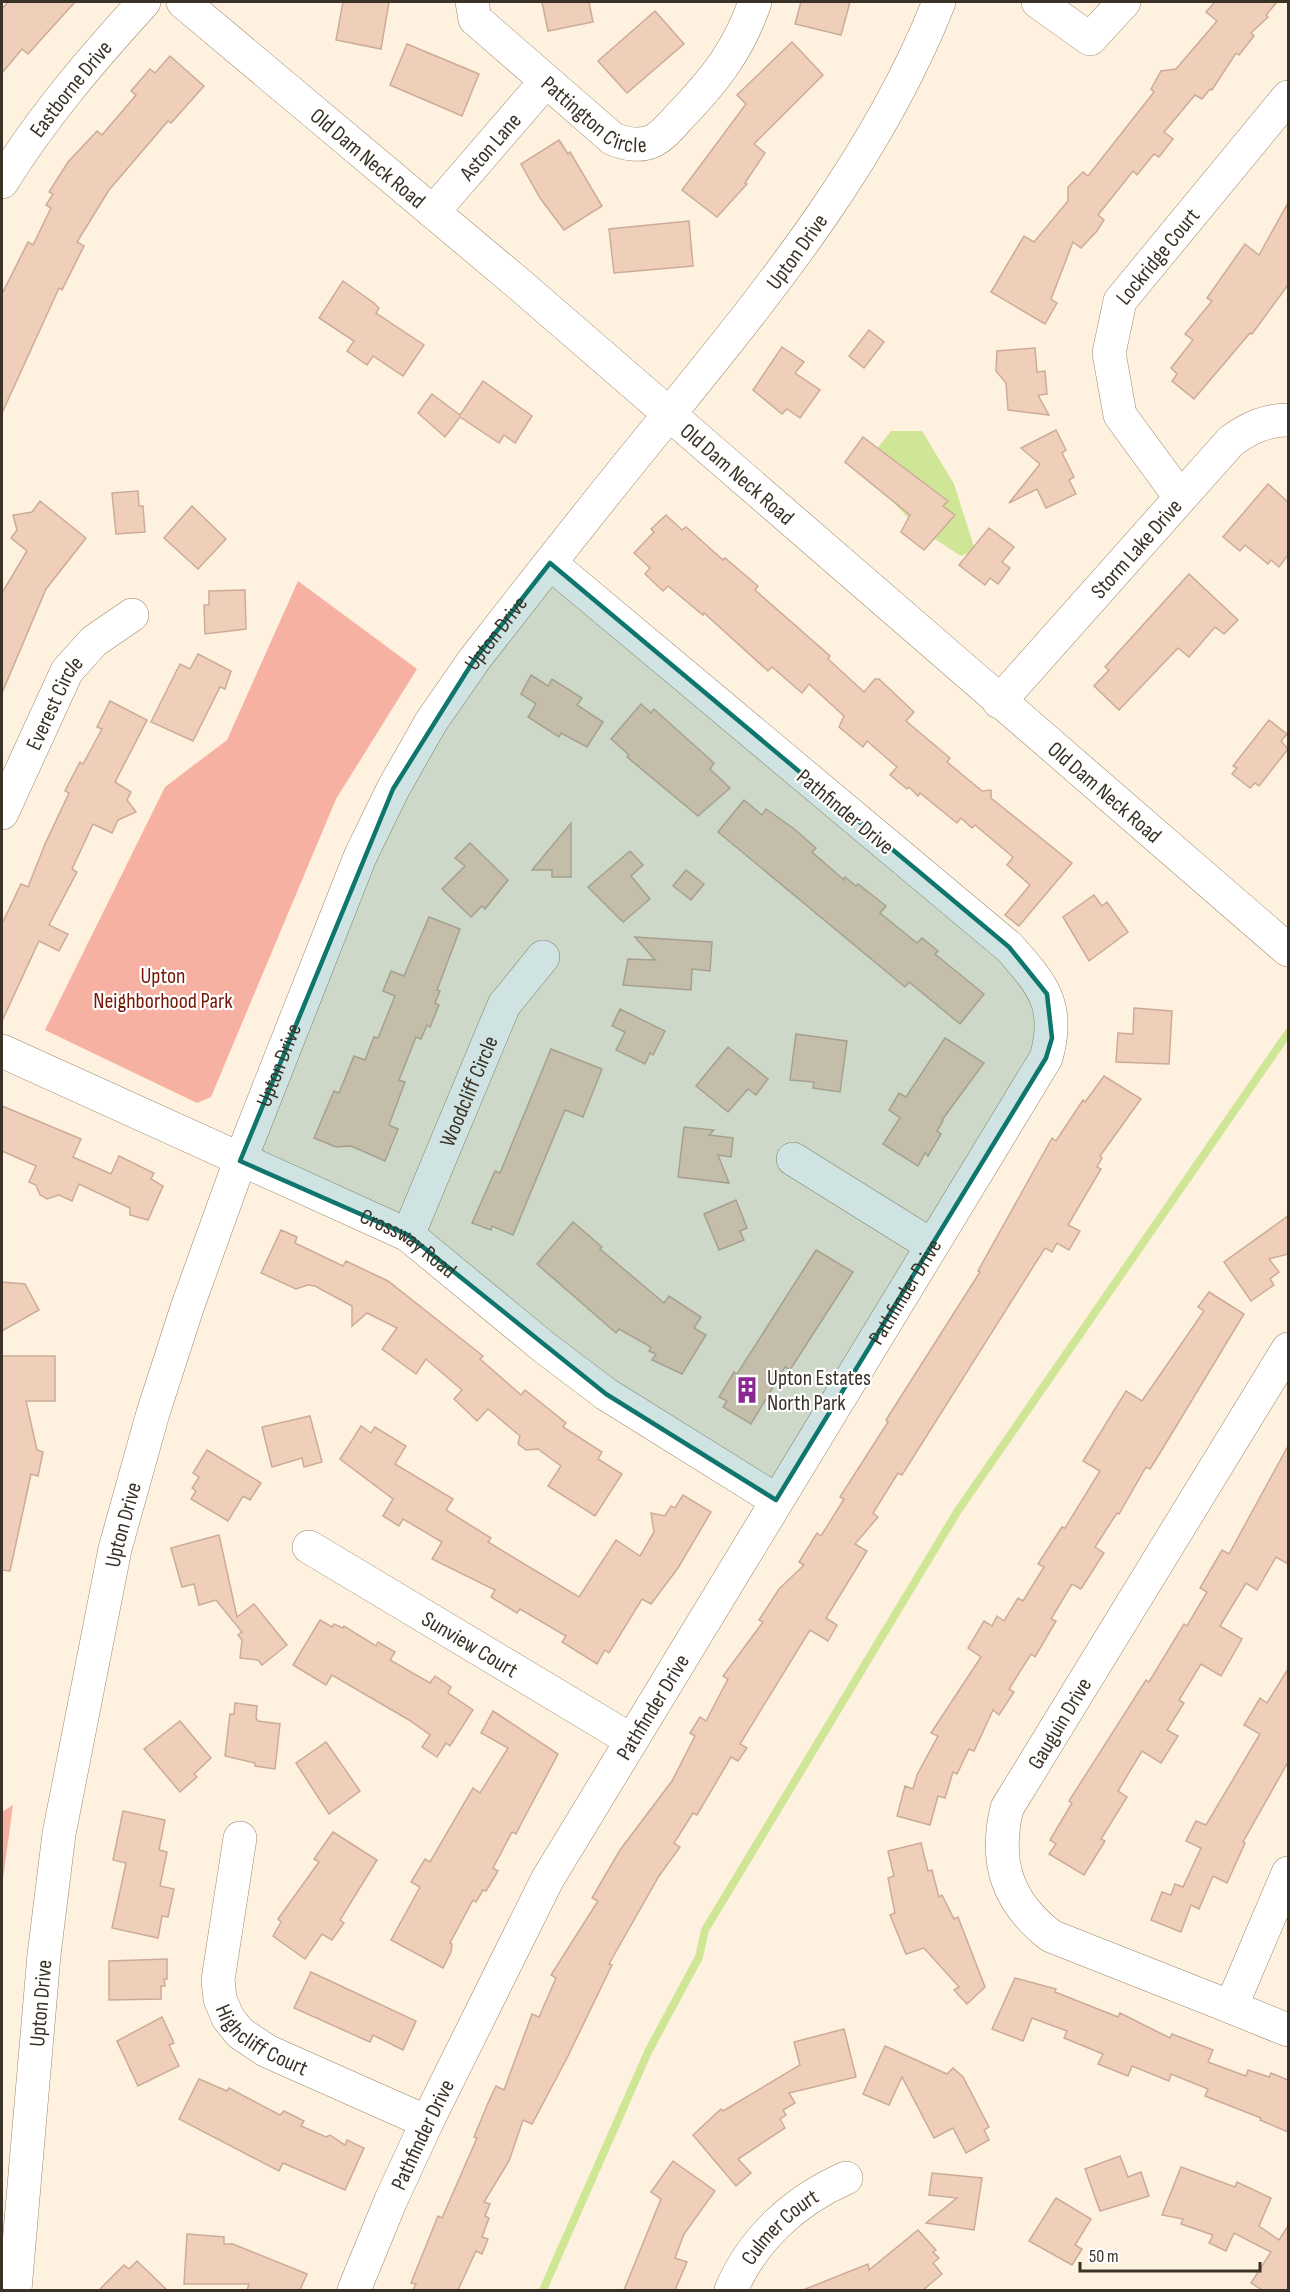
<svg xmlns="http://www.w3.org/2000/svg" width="1290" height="2292" font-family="'Sofia Sans Condensed',sans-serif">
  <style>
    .park { fill: #f6b1a3 }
    .water { fill: #cfe697 }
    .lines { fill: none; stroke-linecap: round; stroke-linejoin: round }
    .stream { stroke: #cfe697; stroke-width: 8 }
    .building { fill: #f0cfba; stroke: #ccac98; stroke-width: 1.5 }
    .minor-casing { stroke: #9b876b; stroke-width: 34 }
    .major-casing { stroke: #9b876b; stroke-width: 34 }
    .minor { stroke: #fff; stroke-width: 33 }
    .major { stroke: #fff; stroke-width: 33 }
    .marked { fill: #0f766e; fill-opacity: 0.2; stroke: #0f766e; stroke-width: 4.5; stroke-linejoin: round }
    .labels { text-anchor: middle; stroke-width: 4.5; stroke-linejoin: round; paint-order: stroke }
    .street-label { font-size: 22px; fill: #3a3226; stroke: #fff }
    .park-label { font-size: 22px; fill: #781605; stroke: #fff }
    .poi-label { font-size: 22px; fill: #3a3226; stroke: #fff; text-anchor: start }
  </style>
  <rect width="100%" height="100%" fill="#fef1df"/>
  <g class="park">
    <path d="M298,581L417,669L336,799L211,1097L197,1103L45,1030L165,787L227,740Z"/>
    <path d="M13,1805L2,1886V1812Z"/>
  </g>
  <path class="water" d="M891,431H922L954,484L975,550L961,556L919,529L869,477L872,455Z"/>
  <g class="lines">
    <path class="stream" d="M543,2290L648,2052L699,1957L705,1930L957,1512L1288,1033"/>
  </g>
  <g class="building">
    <path d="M8,2H75L28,54L22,49L2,73V9Z"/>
    <path d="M343,2H389L381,49L336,40Z"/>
    <path d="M542,2H589L593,22L548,31Z"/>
    <path d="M801,2H850L841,35L795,24Z"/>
    <path d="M1215,2H1277L1266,15L1268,17L1251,33L1254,36L1239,55L1236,53L1212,90L1210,89L1202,99L1195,95L1164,132L1173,139L1159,157L1154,154L1137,175L1133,171L1098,215L1104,220L1097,231L1081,248L1073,242L1051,299L1057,303L1045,324L991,292L1024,236L1034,242L1068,201V187L1083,172L1088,176L1154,92L1151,89L1161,71L1176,69L1217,21L1206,12Z"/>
    <path d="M655,11L684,44L627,93L598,61Z"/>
    <path d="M792,42L823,75L754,144L765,153L745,183L747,184L717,217L682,190L746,104L737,95Z"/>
    <path d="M407,44L479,74L462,116L390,85Z"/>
    <path d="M170,56L204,86L171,123L168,121L109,190L77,242L84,246L62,290L59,288L2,413V294L28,242L33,245L51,208L46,205L53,194L49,192L68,162L97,131L102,135L136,95L131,91L150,69L155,73Z"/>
    <path d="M559,140L568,154L570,152L602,206L564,230L540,198L521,164Z"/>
    <path d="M1288,203V285L1252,334L1250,333L1194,399L1172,381L1177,374L1171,368L1193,340L1185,334L1212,301L1207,298L1245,244L1259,255Z"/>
    <path d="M689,221L693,266L614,273L609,229Z"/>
    <path d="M343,281L374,303L379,308L376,313L424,345L403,376L373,356L367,365L347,351L354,341L319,318Z"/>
    <path d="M869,330L884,342L864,368L849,356Z"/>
    <path d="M782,347L804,362L795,373L820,390L800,418L787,409L782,414L753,390Z"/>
    <path d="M1035,348L1037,372L1045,371L1047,394L1038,395L1049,415L1008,410L1006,383L996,371L997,351Z"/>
    <path d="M483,381L532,416L515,443L504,435L499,443L460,417L445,437L418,413L432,394L460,415Z"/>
    <path d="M1056,430L1066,450L1062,453L1074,477L1069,480L1076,494L1046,508L1037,489L1009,503L1040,464L1021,448Z"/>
    <path d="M863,437L948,501L943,506L955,515L924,550L901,532L910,515L845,462Z"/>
    <path d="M1268,484L1288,502V555L1279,567L1271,560L1268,564L1245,545L1240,551L1223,537Z"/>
    <path d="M138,491L139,506H143L145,532L116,534L112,493Z"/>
    <path d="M40,501L86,538L46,589L2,693V593L27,551L11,538L17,530L13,515L32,512Z"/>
    <path d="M192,506L226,539L198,569L164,538Z"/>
    <path d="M666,515L682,530L686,527L723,560L725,558L758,586L755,590L830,656L828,659L864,692L875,679H879L914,712L906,721L950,758L947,762L982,791L991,790V798L1072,863L1019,926L1005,915L1030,885L1007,865L1013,857L975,825L972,828L961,818L957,823L920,793L918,796L909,787L907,789L890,775L897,767L867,741L863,747L839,727L844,716L809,684L802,693L772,667L768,671L704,613L703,615L668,586L663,591L645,574L650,568L634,553L654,532L651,529Z"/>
    <path d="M989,528L1014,547L1002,562L1010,568L998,584L990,578L985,585L959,565Z"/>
    <path d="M1189,574L1238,620L1224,634L1215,627L1189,657L1178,648L1119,710L1094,686L1109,670L1105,667Z"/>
    <path d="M245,590L246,629L205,634L204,605H209V591Z"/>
    <path d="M198,654L231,671L225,689L220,687L193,741L151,722L180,664L190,669Z"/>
    <path d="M531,675L548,686L552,679L582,698L577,705L603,722L587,747L561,733L559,737L528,717L536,704L521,694Z"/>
    <path d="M110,701L147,720L115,782L131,792L127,800L136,812L118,820L112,833L93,824L72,869L77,872L49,925L68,934L59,951L39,941L2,1021V924L21,884L28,887L45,844L69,793L65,791L80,762L83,764L102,729L97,727Z"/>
    <path d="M641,704L651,713L654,709L714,763L710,769L730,788L698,816L627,757L629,755L611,739Z"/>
    <path d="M1269,720L1287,734L1281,741L1288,749L1259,786L1255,783L1250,788L1232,774L1237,768L1233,766Z"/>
    <path d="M744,800L762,815L766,809L793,828L816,848L812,852L844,880L845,877L856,886L858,884L886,906L880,913L917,943L922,938L938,951L935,954L984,994L960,1024L909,982L905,987L718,832Z"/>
    <path d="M571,823V877H552V870H532Z"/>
    <path d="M470,843L508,880L485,909L482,906L471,917L442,889L465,866L455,858Z"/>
    <path d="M630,851L643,865L631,876L650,899L623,922L588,887Z"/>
    <path d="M686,870L704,884L691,900L673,886Z"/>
    <path d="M1094,895L1102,906L1107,902L1128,932L1089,961L1063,917Z"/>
    <path d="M429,917L460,929L437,990L440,991L435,1003L439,1005L430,1027L427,1025L421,1039L416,1037L399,1080L405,1082L389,1125L398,1129L385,1161L351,1146L336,1147L314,1138L334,1091L339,1093L354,1056L365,1060L374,1037L378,1038L395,996L383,991L391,971L404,976Z"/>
    <path d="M635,937L712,942L710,971L692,969L691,990L623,985L628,959L655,960Z"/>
    <path d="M1134,1008L1172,1011L1169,1064L1116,1062L1118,1033L1133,1034Z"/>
    <path d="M620,1009L665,1031L653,1055L650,1053L645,1064L616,1050L625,1032L612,1026Z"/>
    <path d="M796,1034L847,1041L840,1092L813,1088L814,1082L790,1080Z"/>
    <path d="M945,1038L984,1063L942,1120L943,1121L937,1131L941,1134L928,1156L925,1153L918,1166L883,1144L900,1118L889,1110L899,1093L906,1097Z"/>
    <path d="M728,1047L768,1079L756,1095L748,1089L728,1112L696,1086Z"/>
    <path d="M551,1049L602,1069L583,1117L565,1110L513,1235L492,1226L491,1230L472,1223L495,1171L500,1173Z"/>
    <path d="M1104,1076L1141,1099L1100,1156L1102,1158L1097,1167L1101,1169L1068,1225L1080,1231L1069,1250L1057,1243L1052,1252L1045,1248L902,1475L898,1473L873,1513L878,1517L855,1544L867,1551L826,1618L837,1625L828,1641L810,1630L740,1744L747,1748L738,1761L731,1757L697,1815L693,1813L674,1843L680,1847L659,1876L609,1964L612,1965L566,2060L532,2124L523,2120L509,2161L484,2202L490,2204L485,2216L489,2218L482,2237L488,2239L482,2254L476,2251L458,2290H413L416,2284L411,2283L438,2216L442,2218L477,2138L474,2137L488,2103L496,2086L504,2090L532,2014L539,2017L556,1978L551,1975L598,1901L592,1898L620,1850L672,1781L695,1736L690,1733L700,1717L706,1721L728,1679L723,1676L763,1622L759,1620L779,1589L804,1565L799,1562L817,1533L821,1536L844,1499L840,1497L888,1422L886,1420L980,1272L978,1271L1052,1138L1056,1141L1083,1100L1085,1102Z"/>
    <path d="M2,1106L81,1139L73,1157L111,1174L119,1156L154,1173L151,1179L163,1186L148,1220L130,1215V1208L79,1184L72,1201L59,1195L47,1199L40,1195L36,1185L29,1182L36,1166L2,1151Z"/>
    <path d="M684,1127L714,1130L709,1135L733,1138L731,1157L718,1155L729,1183L678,1177Z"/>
    <path d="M736,1200L747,1228L740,1231L744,1240L719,1250L704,1214Z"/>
    <path d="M1288,1216V1254L1269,1259L1279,1272L1270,1279L1274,1285L1251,1301L1224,1262Z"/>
    <path d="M573,1222L602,1247L600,1249L664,1303L669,1296L701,1317L694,1328L706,1335L682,1374L652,1360L656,1354L649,1351L651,1347L619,1329L616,1333L537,1264Z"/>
    <path d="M281,1230L297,1237L295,1243L343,1266L346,1261L388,1281L483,1356L480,1359L521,1395L525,1390L566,1423L563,1427L602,1452L598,1459L622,1474L595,1516L548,1486L561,1466L538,1449L526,1450L518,1444L520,1436L488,1409L477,1421L454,1399L462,1390L426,1359L416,1374L382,1349L397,1328L367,1313L352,1326V1306L315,1286L308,1285L296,1289L261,1273Z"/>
    <path d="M816,1250L853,1272L790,1370L785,1367L751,1424L723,1407L727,1401L719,1397L734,1372L737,1374Z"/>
    <path d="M2,1282L25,1284L39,1310L2,1331Z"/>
    <path d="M1209,1292L1244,1314L1163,1448L1150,1469L1146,1467L1119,1514L1117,1513L1095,1547L1104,1553L1081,1589L1072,1584L1051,1619L1056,1621L1035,1657L1031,1654L1009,1689L1014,1692L999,1715L993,1710L974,1751L969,1749L957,1774L953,1772L945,1798L938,1796L930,1825L897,1816L905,1786L913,1789L917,1775L938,1736L931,1733L981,1657L968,1648L984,1621L992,1626L997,1616L1004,1621L1018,1598L1023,1601L1044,1567L1038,1564L1062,1527L1065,1528L1100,1471L1083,1461L1126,1391L1142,1401L1204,1311L1198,1307Z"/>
    <path d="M2,1356H55V1401H26L37,1450L43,1452L38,1476L31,1474L10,1571L2,1570Z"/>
    <path d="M310,1416L322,1462L304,1467L302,1458L272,1467L262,1427Z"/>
    <path d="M361,1426L371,1433L375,1427L406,1446L395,1464L453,1499L446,1510L491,1538L488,1542L579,1597L616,1540L640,1556L654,1532L651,1513L665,1516L671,1506L675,1508L683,1495L711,1512L678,1568L651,1604L642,1599L609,1653L605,1650L597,1664L562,1642L566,1636L520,1609L517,1613L491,1597L495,1590L432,1559L442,1542L403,1519L399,1526L383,1516L393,1499L340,1459Z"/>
    <path d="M1288,1446V1564L1276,1557L1257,1590L1246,1583L1220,1626L1242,1639L1221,1676L1201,1664L1179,1700L1184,1703L1167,1730L1178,1736L1161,1763L1142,1751L1118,1791L1127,1797L1101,1839L1105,1841L1084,1875L1049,1854L1056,1844L1050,1840L1072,1803L1069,1801L1146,1680L1149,1682L1184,1624L1187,1626L1207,1592L1200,1588L1222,1550L1229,1554Z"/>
    <path d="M207,1450L261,1483L250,1500L243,1496L228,1521L191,1499L196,1491L192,1488L199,1477L193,1473Z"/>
    <path d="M219,1535L237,1617L254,1604L287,1645L262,1665L258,1660L240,1658L242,1640L238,1635L242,1632L216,1600L199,1605L194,1584L182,1587L171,1548Z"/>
    <path d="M320,1620L332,1627L334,1624L343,1628L344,1626L376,1646L378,1642L395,1652L390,1660L430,1683L435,1676L451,1687L448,1693L473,1710L450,1746L446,1743L437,1757L422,1747L430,1735L409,1720L332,1675L326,1685L293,1665Z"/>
    <path d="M1288,1669V1762L1243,1842L1245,1843L1227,1883L1213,1876L1199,1909L1191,1905L1181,1932L1151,1920L1162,1892L1171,1895L1175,1884L1183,1887L1201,1848L1186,1841L1196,1821L1206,1825L1260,1734L1244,1725L1260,1698L1267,1703Z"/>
    <path d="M235,1703L257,1706L256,1718L258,1721L280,1724L275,1769L255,1766V1763L225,1756L230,1714H234Z"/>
    <path d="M493,1711L558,1754L520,1826L516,1834L512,1832L493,1868L498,1871L486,1891L483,1890L476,1902L473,1900L450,1943L452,1944L451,1952L443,1968L391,1940L420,1887L411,1882L425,1859L430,1862L473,1788L480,1793L508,1748L481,1733Z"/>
    <path d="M180,1721L211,1758L194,1774L197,1777L180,1792L144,1749Z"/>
    <path d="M326,1742L360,1791L329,1814L296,1763Z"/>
    <path d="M123,1811L165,1820L159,1850L167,1852L160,1886L174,1889L168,1917L162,1916L158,1938L112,1928L126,1863L113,1860Z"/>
    <path d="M333,1832L377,1860L340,1920L344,1923L332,1940L322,1934L305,1959L273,1936L281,1922L278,1919L319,1862L314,1859Z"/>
    <path d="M921,1843L928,1871L932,1870L939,1897L942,1895L954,1919L958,1917L985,1987L967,2004L954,1990L959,1987L924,1948L906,1954L890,1915L895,1913L888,1878L894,1876L888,1851Z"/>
    <path d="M167,1959V1979H164L165,1986H161V1999L109,2000V1961Z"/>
    <path d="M311,1972L416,2021L403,2050L373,2035L370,2042L294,2008Z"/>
    <path d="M1015,1978L1056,1989L1055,1992L1118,2017L1120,2013L1170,2038L1172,2034L1213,2050L1208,2062L1246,2076L1248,2070L1269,2077L1271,2073L1288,2080V2132L1260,2120L1261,2118L1205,2096L1208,2089L1171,2074L1169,2081L1132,2066L1128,2076L1098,2064L1103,2054L1064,2038L1067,2031L1032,2018L1023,2041L992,2029Z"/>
    <path d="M162,2017L174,2043L169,2045L179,2066L138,2086L117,2041Z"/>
    <path d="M844,2029L856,2077L789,2093L795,2103L783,2110L786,2115L780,2119L785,2128L738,2159L751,2173L736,2186L693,2135L721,2109L723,2111L800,2065L794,2042Z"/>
    <path d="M885,2046L947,2074L953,2068L963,2077L989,2127L984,2130L989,2140L966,2153L953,2128L934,2138L902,2077L889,2105L863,2094Z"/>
    <path d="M199,2079L227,2091L229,2088L280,2115L284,2111L304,2121L301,2126L326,2137L330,2135L345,2145L347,2140L364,2148L345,2190L283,2163L279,2171L179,2119Z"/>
    <path d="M1120,2156L1128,2177L1141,2172L1149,2196L1100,2211L1085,2169Z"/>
    <path d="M673,2161L715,2191L684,2234L675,2258L687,2262L675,2290H624L661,2199L651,2192Z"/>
    <path d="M1181,2167L1235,2187L1237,2182L1271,2198L1259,2226L1279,2240L1288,2226V2290H1262L1251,2283L1271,2252L1234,2233L1226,2251L1209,2243L1213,2235L1181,2224L1183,2219L1162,2215Z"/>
    <path d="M932,2173L982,2178L974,2230L926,2223L957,2198L929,2195Z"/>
    <path d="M1056,2198L1091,2219L1075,2245L1082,2249L1072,2265L1029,2241Z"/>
    <path d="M918,2230L936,2250L933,2252L939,2258L933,2263L942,2274L923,2290H803L868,2264L869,2270Z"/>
    <path d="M187,2234L224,2237V2244H233L307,2274L300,2290H247L249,2284H184Z"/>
    <path d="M137,2261L167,2290H99L124,2265L129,2269Z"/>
  </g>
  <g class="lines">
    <defs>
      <g id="minor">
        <path id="s1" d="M183,2L519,284L1288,950"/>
        <path id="s2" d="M472,2L475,19L613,139C626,144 639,147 653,141C664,135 672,125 680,116C715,80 739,49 755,2"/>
        <path d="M1038,2L1090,39L1124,2"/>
        <path id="s3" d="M2,182C43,116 92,59 144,2"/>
        <path id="s4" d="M433,212L546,81"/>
        <path id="s5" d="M1180,497L1120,415L1109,353L1120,301L1288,97"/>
        <path id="s6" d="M999,702L1231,441C1249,428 1266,420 1288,420"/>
        <path id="s7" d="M2,813L67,671L94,641L132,615"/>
        <path id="s8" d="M2,1051L408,1235L545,1348L606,1394L776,1500"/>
        <path d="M793,1159L931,1245"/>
        <path id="s9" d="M408,1235L504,1005L543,957"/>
        <path d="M1288,1349L1007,1808C994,1862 1007,1902 1051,1936L1231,2007L1288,1873"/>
        <path id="s10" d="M309,1547L631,1740"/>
        <path id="s11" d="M240,1838L218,1980L220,1999L228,2018L240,2033L267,2051L427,2122"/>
        <path d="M1231,2007L1288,2030"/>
        <path id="s12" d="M354,2290L391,2200L427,2122L547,1880L1046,1058C1061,1006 1043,985 1009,947L550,563"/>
        <path id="s13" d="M731,2290C753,2239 794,2201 846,2178"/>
      </g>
      <g id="major">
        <path id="s14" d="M15,2290L44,1955L59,1834L115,1549L153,1413L188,1305L240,1161L360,857L393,789L431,722L474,660C540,575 607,490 675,407C777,281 879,154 939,2"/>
      </g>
    </defs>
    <use href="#minor" class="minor-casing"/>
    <use href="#major" class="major-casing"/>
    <use href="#minor" class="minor"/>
    <use href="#major" class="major"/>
  </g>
  <path class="marked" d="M550,563L1009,947L1047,994L1052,1038L1046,1058L776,1500L606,1394L408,1235L240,1161L393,789L474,660Z"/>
  <defs>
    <symbol id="building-bare" viewBox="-9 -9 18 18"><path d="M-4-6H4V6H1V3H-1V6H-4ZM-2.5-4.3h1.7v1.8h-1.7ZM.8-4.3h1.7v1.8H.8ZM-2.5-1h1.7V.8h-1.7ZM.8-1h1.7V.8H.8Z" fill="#8a2991" stroke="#fff" stroke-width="2.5" paint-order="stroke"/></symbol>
  </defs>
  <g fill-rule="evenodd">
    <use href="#building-bare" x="728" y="1371" width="38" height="38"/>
  </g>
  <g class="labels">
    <g class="street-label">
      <text dy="8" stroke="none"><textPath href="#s3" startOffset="116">Eastborne Drive</textPath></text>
      <text dy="8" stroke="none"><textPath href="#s2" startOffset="172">Pattington Circle</textPath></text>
      <text dy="8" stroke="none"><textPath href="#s4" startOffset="87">Aston Lane</textPath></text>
      <text dy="8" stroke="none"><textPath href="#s1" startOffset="242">Old Dam Neck Road</textPath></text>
      <text dy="8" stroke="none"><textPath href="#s14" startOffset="2232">Upton Drive</textPath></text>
      <text dy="8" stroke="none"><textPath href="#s5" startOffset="276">Lockridge Court</textPath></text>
      <text dy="8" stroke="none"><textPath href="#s1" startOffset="728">Old Dam Neck Road</textPath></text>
      <text dy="8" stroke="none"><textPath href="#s6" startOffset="206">Storm Lake Drive</textPath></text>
      <text dy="8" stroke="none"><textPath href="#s14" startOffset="1746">Upton Drive</textPath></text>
      <text dy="8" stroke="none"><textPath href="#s7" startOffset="122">Everest Circle</textPath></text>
      <text dy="8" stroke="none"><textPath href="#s1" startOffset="1214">Old Dam Neck Road</textPath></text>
      <text transform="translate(846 811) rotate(40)" y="8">Pathfinder Drive</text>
      <text dy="8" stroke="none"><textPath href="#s14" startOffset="1260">Upton Drive</textPath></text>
      <text dy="8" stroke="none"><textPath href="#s9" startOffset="156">Woodcliff Circle</textPath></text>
      <text dy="8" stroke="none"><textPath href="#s8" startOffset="450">Crossway Road</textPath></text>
      <text dy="8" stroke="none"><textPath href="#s12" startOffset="1142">Pathfinder Drive</textPath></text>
      <text dy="8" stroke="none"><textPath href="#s14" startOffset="774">Upton Drive</textPath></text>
      <text dy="8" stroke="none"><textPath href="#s10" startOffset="188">Sunview Court</textPath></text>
      <text dy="8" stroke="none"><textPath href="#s12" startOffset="656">Pathfinder Drive</textPath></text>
      <text transform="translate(1059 1723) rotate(-59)" y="8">Gauguin Drive</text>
      <text dy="8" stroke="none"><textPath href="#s14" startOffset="288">Upton Drive</textPath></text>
      <text dy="8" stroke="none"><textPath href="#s11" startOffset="224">Highcliff Court</textPath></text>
      <text dy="8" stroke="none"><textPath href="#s12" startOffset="170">Pathfinder Drive</textPath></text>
      <text dy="8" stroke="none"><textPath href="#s13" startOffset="81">Culmer Court</textPath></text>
    </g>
    <g class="park-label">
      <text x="163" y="983">Upton<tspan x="163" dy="25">Neighborhood Park</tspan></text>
    </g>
    <g class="poi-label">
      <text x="767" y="1385">Upton Estates<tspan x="767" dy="25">North Park</tspan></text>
    </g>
  </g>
  <rect width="1290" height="2292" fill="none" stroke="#3a3226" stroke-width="6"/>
  <path d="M1080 2262v9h180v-9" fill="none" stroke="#3a3226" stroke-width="3"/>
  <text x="1089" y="2262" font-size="18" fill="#3a3226" stroke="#ffffff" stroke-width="4.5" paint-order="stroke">50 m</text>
</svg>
